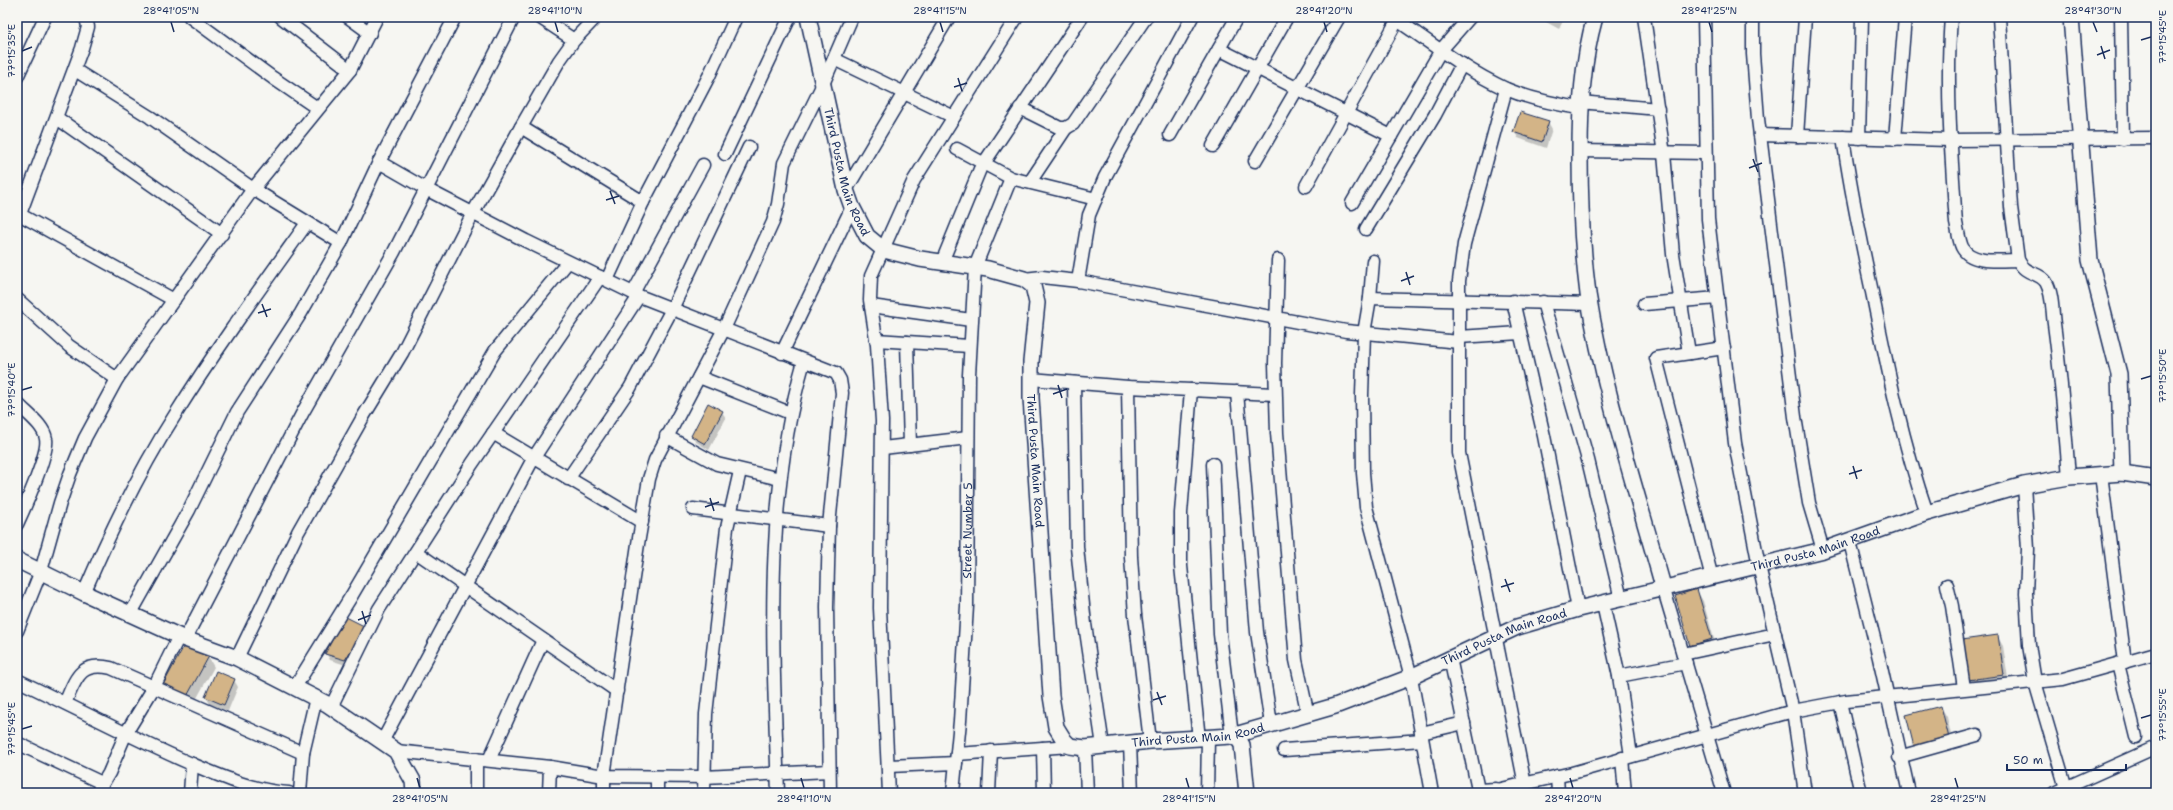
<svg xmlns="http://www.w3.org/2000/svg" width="2173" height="810" font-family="'Shantell Sans',sans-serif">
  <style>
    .shadow { fill: #0003 }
    .building { fill: #d3b487; stroke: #1b2f5e }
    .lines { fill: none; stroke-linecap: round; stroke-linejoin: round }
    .minor-casing { stroke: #1b2f5e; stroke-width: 15 }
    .tertiary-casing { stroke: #1b2f5e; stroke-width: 18 }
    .minor { stroke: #f6f6f2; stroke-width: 12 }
    .tertiary { stroke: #f6f6f2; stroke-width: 15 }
    .ticks { fill: none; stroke: #1b2f5e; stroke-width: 1.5 }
    .labels { text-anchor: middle; stroke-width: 3; stroke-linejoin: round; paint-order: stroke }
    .street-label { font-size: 12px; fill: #1b2f5e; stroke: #f6f6f2 }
    .neatline { fill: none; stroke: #1b2f5e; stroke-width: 1.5 }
    .ticks-label { font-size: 10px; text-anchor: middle; fill: #1b2f5e }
  </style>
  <rect width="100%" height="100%" fill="#f6f6f2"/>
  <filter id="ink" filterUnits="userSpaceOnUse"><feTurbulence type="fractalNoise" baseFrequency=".025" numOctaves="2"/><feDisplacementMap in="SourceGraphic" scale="8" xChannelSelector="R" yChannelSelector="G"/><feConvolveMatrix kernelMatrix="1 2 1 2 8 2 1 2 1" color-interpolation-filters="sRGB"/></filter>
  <g filter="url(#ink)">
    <g class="shadow">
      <path d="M1537,17H1565L1559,29Z"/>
      <path d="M1548,122L1552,129L1546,148L1518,138L1514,131Z"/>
      <path d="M722,412L726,418L709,450L696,442L692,436Z"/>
      <path d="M1697,591L1703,601L1717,649L1696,656L1691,645Z"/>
      <path d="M365,628L349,666L330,660L326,653Z"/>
      <path d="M1997,636L2003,646L2009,685L1975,690L1969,680Z"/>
      <path d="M208,657L214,667L192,707L170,695Z"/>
      <path d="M234,680L238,687L228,711L210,704L206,697Z"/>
      <path d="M1941,707L1947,717L1954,748L1920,757Z"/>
    </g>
    <g class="building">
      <path d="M1520,112L1549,121L1542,142L1513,132Z"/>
      <path d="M708,403L723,411L705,444L691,436Z"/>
      <path d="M1697,589L1712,639L1690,646L1675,596Z"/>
      <path d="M344,616L366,627L345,660L325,654Z"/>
      <path d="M1998,635L2004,675L1968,680L1962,640Z"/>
      <path d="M185,644L209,656L186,698L163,685Z"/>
      <path d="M216,671L235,679L224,705L205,697Z"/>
      <path d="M1941,706L1949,738L1914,747L1906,715Z"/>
    </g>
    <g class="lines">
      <defs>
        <g id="minor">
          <path d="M190,17L273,78L317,108"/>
          <path d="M281,17L350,70"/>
          <path d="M348,17L370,33"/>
          <path d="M539,17L574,40"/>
          <path d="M1393,17C1429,42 1465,70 1506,89C1530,99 1554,104 1580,108"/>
          <path d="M1644,17L1664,154L1673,254L1689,353"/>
          <path d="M1704,17L1708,219L1735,443L1759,566L1793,711L1805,793"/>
          <path d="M1753,17V54L1758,119L1795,417L1809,503L1823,550"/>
          <path d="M1951,17C1946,86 1951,154 1956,223C1958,231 1959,240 1962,247C1971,265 2002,260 2018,260"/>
          <path d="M1999,17L2011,207L2018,260C2026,276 2038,271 2046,282C2053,294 2052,311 2054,324C2061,375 2065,426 2069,477"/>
          <path d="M2121,17L2123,139"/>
          <path d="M1219,49L1391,136"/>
          <path d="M834,59L954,117"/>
          <path d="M75,70L150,117L253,189L341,243"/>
          <path d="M17,77L45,17"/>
          <path d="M1506,89L1464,244L1459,281V453L1525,785"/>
          <path d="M1580,102L1658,109"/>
          <path d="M1020,108L1060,128H1066L1073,124L1146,17"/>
          <path d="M57,118L222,234"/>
          <path d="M521,127L643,202"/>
          <path d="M1170,135L1237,17"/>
          <path d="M1760,135L1950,140L2156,138"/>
          <path d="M1797,136L1805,17"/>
          <path d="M1843,137C1850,189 1861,240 1872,292C1887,366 1902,441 1927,513"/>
          <path d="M1859,138L1862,17"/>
          <path d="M1895,139L1905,17"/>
          <path d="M1213,146L1287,17"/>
          <path d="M957,149L1011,178"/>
          <path d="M1580,151L1706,153"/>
          <path d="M725,154L790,17"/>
          <path d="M1255,161L1339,17"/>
          <path d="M379,162L426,189L526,241L639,296L836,373L840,380L842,393L829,526L827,607L830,793"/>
          <path d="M1030,182L1066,128"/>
          <path d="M1306,186L1399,17"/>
          <path d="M846,190L949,17"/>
          <path d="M1352,203L1441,50L1470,17"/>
          <path d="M17,213L174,300"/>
          <path d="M20,214L82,48L88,27L86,17"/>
          <path d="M1366,229L1435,115L1462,64"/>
          <path d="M1278,260L1275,363L1277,433L1296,660L1308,715"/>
          <path d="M942,262L980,169L1082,17"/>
          <path d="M1024,279L1042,277L1078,281L1346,331L1459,342"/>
          <path d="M607,280L643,202L709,76L736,17"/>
          <path d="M1078,281L1089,215L1105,177L1192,17"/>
          <path d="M633,293L703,165"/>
          <path d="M1370,298L1373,261"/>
          <path d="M17,299L69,346L117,379"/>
          <path d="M1513,301L1544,436L1578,609"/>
          <path d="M1543,302L1588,460L1621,599"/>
          <path d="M1644,304L1718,298"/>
          <path d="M871,306L971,320"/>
          <path d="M1459,337L1520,333"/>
          <path d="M876,340L969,346"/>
          <path d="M907,342L910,445"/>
          <path d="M782,353L852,207"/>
          <path d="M699,377L790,413"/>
          <path d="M1031,379L1128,387L1274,394"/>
          <path d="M1074,383L1077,547L1085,624L1103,746"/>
          <path d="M1128,387L1131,557L1135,615L1150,741"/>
          <path d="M1191,390L1181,513V566L1199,739"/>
          <path d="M1237,392L1257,632L1271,724"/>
          <path d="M17,403C26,413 44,425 46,439C49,453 24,509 17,524"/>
          <path d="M493,433L642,522"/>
          <path d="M666,436L717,464L780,479"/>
          <path d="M883,448L968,438"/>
          <path d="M1213,464L1220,634L1232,736"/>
          <path d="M2101,474L2125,662"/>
          <path d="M568,479L630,388L672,309L749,147"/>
          <path d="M2024,485L2028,549L2026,593L2029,645L2035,682L2066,788"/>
          <path d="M693,509L829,526"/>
          <path d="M1850,542L1879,658L1909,793"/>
          <path d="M416,552L617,691"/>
          <path d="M1712,578L1656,358L1724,348"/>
          <path d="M1947,585L1952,606L1964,688"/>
          <path d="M1664,590L1724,793"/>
          <path d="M84,593C110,532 139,471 175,415C216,349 262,286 307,223"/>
          <path d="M1603,604L1619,676"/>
          <path d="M131,613L189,510L237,412L301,313L341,243L379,162L455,17"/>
          <path d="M17,631L41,571L60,503L70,474L85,438L117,379L253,189L350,70L377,17"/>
          <path d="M185,639L303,412L394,252L514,17"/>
          <path d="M1683,654L1775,634"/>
          <path d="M237,658L298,532L363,417L402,353L473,213L521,127L559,61L574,40L596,17"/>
          <path d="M1450,658L1478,790L1496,789L1499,793"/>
          <path d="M2118,664L2136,737"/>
          <path d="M17,680C74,707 130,737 187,762C220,776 253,791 289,793"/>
          <path d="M295,687L352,595L495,351L568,262"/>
          <path d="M1840,702L1861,793"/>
          <path d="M65,703C76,678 80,661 111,668L303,753"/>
          <path d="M331,707L379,609L472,464L600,277"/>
          <path d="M1421,733L1464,723"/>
          <path d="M383,740L533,459L639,296"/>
          <path d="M17,743L102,783"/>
          <path d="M1130,744L1132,793"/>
          <path d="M1043,748L1044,793"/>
          <path d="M1085,748L1087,793"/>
          <path d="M1284,750L1422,740"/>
          <path d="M396,751L550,767L604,776L704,777L829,771"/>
          <path d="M957,754L1070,746"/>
          <path d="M1631,756L1619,676L1686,663"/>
          <path d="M1899,757L1977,735"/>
          <path d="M1622,758L1625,793"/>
          <path d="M489,760L543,640"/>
          <path d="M889,766L956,763"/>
          <path d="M1557,776L1558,793"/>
          <path d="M1497,790L1572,773L1793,711L1846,701L2063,679L2156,653"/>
          <path d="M97,793L109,773L126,733L154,687L179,636"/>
          <path d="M190,793L192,764"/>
          <path d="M300,793L303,753L316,698"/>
          <path d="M476,793V759"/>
          <path d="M549,793L550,767"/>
          <path d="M604,793V776L638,544L649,479L655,460L724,329L773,222L778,204L784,163L823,84L852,17"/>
          <path d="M657,793V777"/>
          <path d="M704,793L706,714L727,528L740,471"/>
          <path d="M778,793C773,647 763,503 804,361"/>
          <path d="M889,793L880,608L882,421L877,345L870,300L871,276L914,180L1017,17"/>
          <path id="s1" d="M953,793L960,721L967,606L969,375L975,267L1011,178L1096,199"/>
          <path d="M989,793L991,751"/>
          <path d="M1207,793L1208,738"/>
          <path d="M1432,793L1411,677L1366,507L1363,473L1362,395L1364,333L1370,298L1590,304"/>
          <path d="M2054,793L2156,747"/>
        </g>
        <g id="tertiary">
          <path id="s2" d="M808,17L846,190L852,207L867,236L884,250L920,259L988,269L1024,279L1033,286L1037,303L1031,362V398L1051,696L1056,727L1064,740L1070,746L1085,748L1150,741L1232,736L1335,706L1411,677L1517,627L1578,609L1823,550L1927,513L2024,485L2069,477L2122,473L2156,478"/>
          <path d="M1595,17C1582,63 1580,107 1580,155C1580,200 1582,248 1588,294C1604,394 1637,492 1664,590"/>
          <path d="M2071,17L2090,260L2119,374L2122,473"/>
          <path d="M17,560L84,593L185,639L237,658L327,704L396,751L413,781L414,793"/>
          <path d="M1232,736L1239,740L1242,745L1247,793"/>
        </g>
      </defs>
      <use href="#minor" class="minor-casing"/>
      <use href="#tertiary" class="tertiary-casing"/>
      <use href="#minor" class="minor"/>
      <use href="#tertiary" class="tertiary"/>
    </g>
  </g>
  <path class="ticks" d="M171,22L174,32M555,22L558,32M940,22L943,32M1324,22L1327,32M1709,22L1712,32M2093,22L2097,32M2141,40L2151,37M2101,46L2105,59M22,51L32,47M2097,55L2110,50M958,78L962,91M954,87L967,83M1753,159L1758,172M1749,168L1762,163M610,191L615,204M606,200L619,196M1406,272L1410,285M1401,281L1414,276M262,304L267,317M258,313L271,309M2141,379L2151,376M1058,385L1062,398M22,390L32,387M1053,394L1067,389M1853,466L1857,479M1849,474L1862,470M710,498L714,511M705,507L719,502M1505,579L1510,592M1501,587L1514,583M362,611L366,624M358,620L371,615M1157,692L1162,705M1153,700L1166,696M2141,718L2151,715M22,729L32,726M417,778L420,788M801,778L804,788M1186,778L1189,788M1570,778L1573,788M1955,778L1958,788"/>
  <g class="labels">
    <g class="street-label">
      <text dy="4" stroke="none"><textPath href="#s2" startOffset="160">Third Pusta Main Road</textPath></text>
      <text dy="4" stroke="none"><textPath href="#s2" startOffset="580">Third Pusta Main Road</textPath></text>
      <text dy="4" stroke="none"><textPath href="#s1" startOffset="263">Street Number 5</textPath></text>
      <text dy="4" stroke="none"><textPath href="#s2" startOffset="1648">Third Pusta Main Road</textPath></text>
      <text dy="4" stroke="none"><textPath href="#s2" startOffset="1324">Third Pusta Main Road</textPath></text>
      <text dy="4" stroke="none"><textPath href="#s2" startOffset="1000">Third Pusta Main Road</textPath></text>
    </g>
  </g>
  <rect width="2173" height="810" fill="none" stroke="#f6f6f2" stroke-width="44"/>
  <path d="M2007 764v6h119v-6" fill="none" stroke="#1b2f5e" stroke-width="2"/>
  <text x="2013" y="764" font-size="12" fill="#1b2f5e" stroke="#f6f6f2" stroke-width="3" paint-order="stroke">50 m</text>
  <rect x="22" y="22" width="2129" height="766" class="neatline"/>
  <g class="ticks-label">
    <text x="171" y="14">28°41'05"N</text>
    <text x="555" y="14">28°41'10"N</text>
    <text x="940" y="14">28°41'15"N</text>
    <text x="1324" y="14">28°41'20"N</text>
    <text x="1709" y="14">28°41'25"N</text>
    <text x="2093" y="14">28°41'30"N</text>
    <text transform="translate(2162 37) rotate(-90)" y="4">77°15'45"E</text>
    <text transform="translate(11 51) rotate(-90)" y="4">77°15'35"E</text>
    <text transform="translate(2162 376) rotate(-90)" y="4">77°15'50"E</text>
    <text transform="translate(11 390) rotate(-90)" y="4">77°15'40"E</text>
    <text transform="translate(2162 715) rotate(-90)" y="4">77°15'55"E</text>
    <text transform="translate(11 729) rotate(-90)" y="4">77°15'45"E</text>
    <text x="420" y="802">28°41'05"N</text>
    <text x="804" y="802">28°41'10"N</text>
    <text x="1189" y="802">28°41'15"N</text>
    <text x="1573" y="802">28°41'20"N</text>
    <text x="1958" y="802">28°41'25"N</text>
  </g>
</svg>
